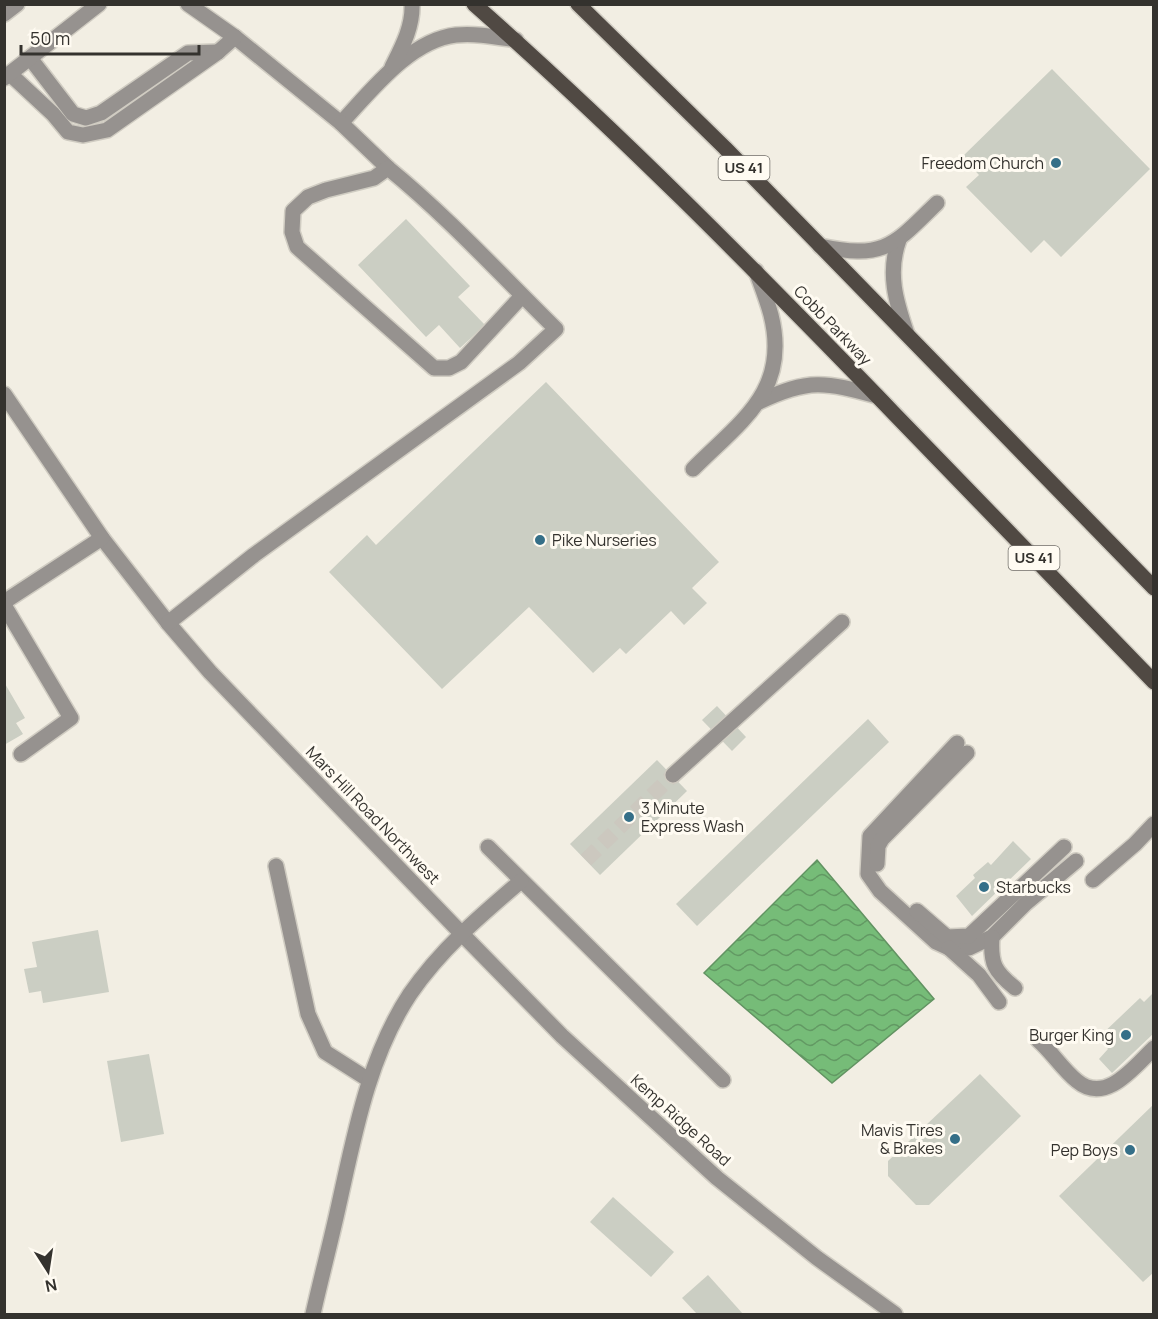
<svg xmlns="http://www.w3.org/2000/svg" width="1158" height="1319" font-family="Manrope,sans-serif">
  <style>
    .water { fill: url(#water-waves); stroke: #629362; stroke-width: 1.5 }
    .building { fill: #cbcec3 }
    .lines { fill: none; stroke-linecap: round; stroke-linejoin: round }
    .minor-tunnel { stroke: #ccc8bf; stroke-width: 15; stroke-dasharray: 15 8; stroke-linecap: butt }
    .minor-casing { stroke: #d0ccc2; stroke-width: 18 }
    .major-casing { stroke: #d0ccc2; stroke-width: 18 }
    .minor { stroke: #96928f; stroke-width: 15 }
    .major { stroke: #504943; stroke-width: 15 }
    .poi-dot { fill: #356f88; stroke: #fffbf2; stroke-width: 2 }
    .labels { text-anchor: middle; stroke-width: 6; stroke-linejoin: round; paint-order: stroke }
    .shield { fill: #fffbf2; stroke: #716e69; stroke-width: 1.5 }
    .shield-label { font-size: 15px; font-weight: bold; fill: #34322e }
    .poi-label { font-size: 16px; fill: #34322e; stroke: #fffbf2; text-anchor: end }
    .street-label { font-size: 16px; fill: #34322e; stroke: #fffbf2 }
  </style>
  <defs>
    <pattern id="water-waves" width="16" height="10" patternUnits="userSpaceOnUse" patternTransform="scale(1.5)"><rect width="16" height="10" fill="#76bc78"/><path d="M0 5q4-4 8 0t8 0" fill="none" stroke="#629963"/></pattern>
  </defs>
  <rect width="100%" height="100%" fill="#f2eee3"/>
  <path class="water" d="M817,860L934,999L832,1083L704,973Z"/>
  <g class="building">
    <path d="M1052,69L1150,169L1061,257L1044,240L1031,253L966,187L979,175L962,157Z"/>
    <path d="M406,219L470,286L458,297L485,325L460,348L439,325L426,337L358,265Z"/>
    <path d="M546,382L719,562L692,588L707,603L684,625L671,611L626,654L620,648L593,673L529,607L442,689L329,572L367,535L376,545Z"/>
    <path d="M4,682L25,718L16,723L23,734L4,745Z"/>
    <path d="M717,706L746,737L732,751L702,720Z"/>
    <path d="M868,719L889,742L697,926L676,904Z"/>
    <path d="M657,760L687,791L600,875L570,844Z"/>
    <path d="M1013,841L1031,859L972,916L956,896L975,878L973,875L988,862L991,865Z"/>
    <path d="M98,930L109,992L43,1003L41,991L29,993L24,969L37,967L32,942Z"/>
    <path d="M1154,992V1033L1112,1073L1099,1059L1108,1049L1099,1037L1140,998L1144,1002Z"/>
    <path d="M149,1054L164,1134L121,1142L107,1061Z"/>
    <path d="M980,1074L1021,1116L929,1205H916L888,1176V1161Z"/>
    <path d="M1154,1104V1272L1143,1282L1059,1196Z"/>
    <path d="M613,1197L674,1252L651,1277L590,1222Z"/>
    <path d="M708,1275L743,1314H697L682,1298Z"/>
  </g>
  <g class="lines">
    <path class="minor-tunnel" d="M586,860L673,775"/>
    <defs>
      <g id="minor">
        <path d="M188,4L235,37L341,123C371,91 410,40 456,35C476,33 496,37 516,40"/>
        <path d="M4,14L17,4"/>
        <path d="M30,58L73,114L86,118L101,113L188,53L218,52"/>
        <path d="M392,67C402,47 413,27 412,4"/>
        <path d="M10,74L53,114L68,132L83,135L107,130L218,52L235,37"/>
        <path d="M4,78L99,4"/>
        <path d="M341,123L388,168"/>
        <path d="M899,240C887,273 896,302 907,334"/>
        <path d="M820,246C885,260 894,245 937,203"/>
        <path d="M4,394L102,538L168,623L210,672L461,933L562,1036L717,1178L817,1258L895,1314"/>
        <path d="M759,402C809,378 825,382 877,396"/>
        <path d="M693,469C741,421 790,391 771,315C767,300 761,285 756,271"/>
        <path d="M4,602L102,538"/>
        <path d="M4,605L71,718L21,754"/>
        <path d="M168,623L254,555L519,363L556,329C501,275 448,217 388,168L374,178L326,190L308,197L293,211L292,232L297,247L434,368H449L461,362L522,296"/>
        <path d="M957,743L870,836L868,874L880,891L936,942L949,948H969L992,937L1026,903L1076,861"/>
        <path d="M673,775L842,622"/>
        <path d="M488,847L723,1080"/>
        <path d="M877,864L878,846L882,839L967,753"/>
        <path d="M276,866L308,1014L325,1052L369,1080"/>
        <path d="M1093,880L1135,844L1154,824"/>
        <path d="M917,911L947,937L969,936L1064,847"/>
        <path d="M992,937C990,964 995,972 1015,988"/>
        <path d="M949,948L979,975L999,1002"/>
        <path d="M1038,1040C1052,1052 1062,1069 1077,1081C1106,1105 1134,1067 1154,1048"/>
        <path d="M313,1314C321,1278 331,1241 339,1204C355,1132 369,1056 410,994C441,949 480,916 521,881"/>
      </g>
      <g id="major">
        <path d="M474,4C617,130 750,265 882,401C972,495 1063,588 1154,682"/>
        <path d="M578,4L725,148L1154,588"/>
      </g>
    </defs>
    <use href="#minor" class="minor-casing"/>
    <use href="#major" class="major-casing"/>
    <use href="#minor" class="minor"/>
    <use href="#major" class="major"/>
  </g>
  <g class="poi-dot">
    <circle cx="1056" cy="163" r="6"/>
    <circle cx="540" cy="540" r="6"/>
    <circle cx="629" cy="817" r="6"/>
    <circle cx="984" cy="887" r="6"/>
    <circle cx="1126" cy="1035" r="6"/>
    <circle cx="955" cy="1139" r="6"/>
    <circle cx="1130" cy="1150" r="6"/>
  </g>
  <g class="labels">
    <g class="shield">
      <rect x="718.5" y="156" width="51" height="24" rx="4.5"/>
      <rect x="1008.5" y="546" width="51" height="24" rx="4.5"/>
    </g>
    <g class="shield-label">
      <text x="744" y="173">US 41</text>
      <text x="1034" y="563">US 41</text>
    </g>
    <g class="poi-label">
      <text x="1044" y="169">Freedom Church</text>
      <text x="552" y="546" text-anchor="start">Pike Nurseries</text>
      <text x="641" y="814" text-anchor="start">3 Minute<tspan x="641" dy="18">Express Wash</tspan></text>
      <text x="996" y="893" text-anchor="start">Starbucks</text>
      <text x="1114" y="1041">Burger King</text>
      <text x="943" y="1136">Mavis Tires<tspan x="943" dy="18">&amp; Brakes</tspan></text>
      <text x="1118" y="1156">Pep Boys</text>
    </g>
    <g class="street-label">
      <text transform="translate(833 325) rotate(46)" y="6">Cobb Parkway</text>
      <text transform="translate(373 815) rotate(46)" y="6">Mars Hill Road Northwest</text>
      <text transform="translate(681 1120) rotate(42)" y="6">Kemp Ridge Road</text>
    </g>
  </g>
  <rect width="1158" height="1319" fill="none" stroke="#34322e" stroke-width="12"/>
  <g transform="translate(48 1271) rotate(168)" stroke="#fffbf2" stroke-width="4.5" paint-order="stroke">
  <path d="M0-4.5L10 22L0 15L-10 22Z" fill="#34322e"/>
  <text y="-9" font-size="16" font-weight="bold" text-anchor="middle" fill="#34322e">N</text>
  </g>
  <path d="M21 45v9h178v-9" fill="none" stroke="#34322e" stroke-width="3"/>
  <text x="30" y="45" font-size="18" fill="#34322e" stroke="#fffbf2" stroke-width="4.5" paint-order="stroke">50 m</text>
</svg>
